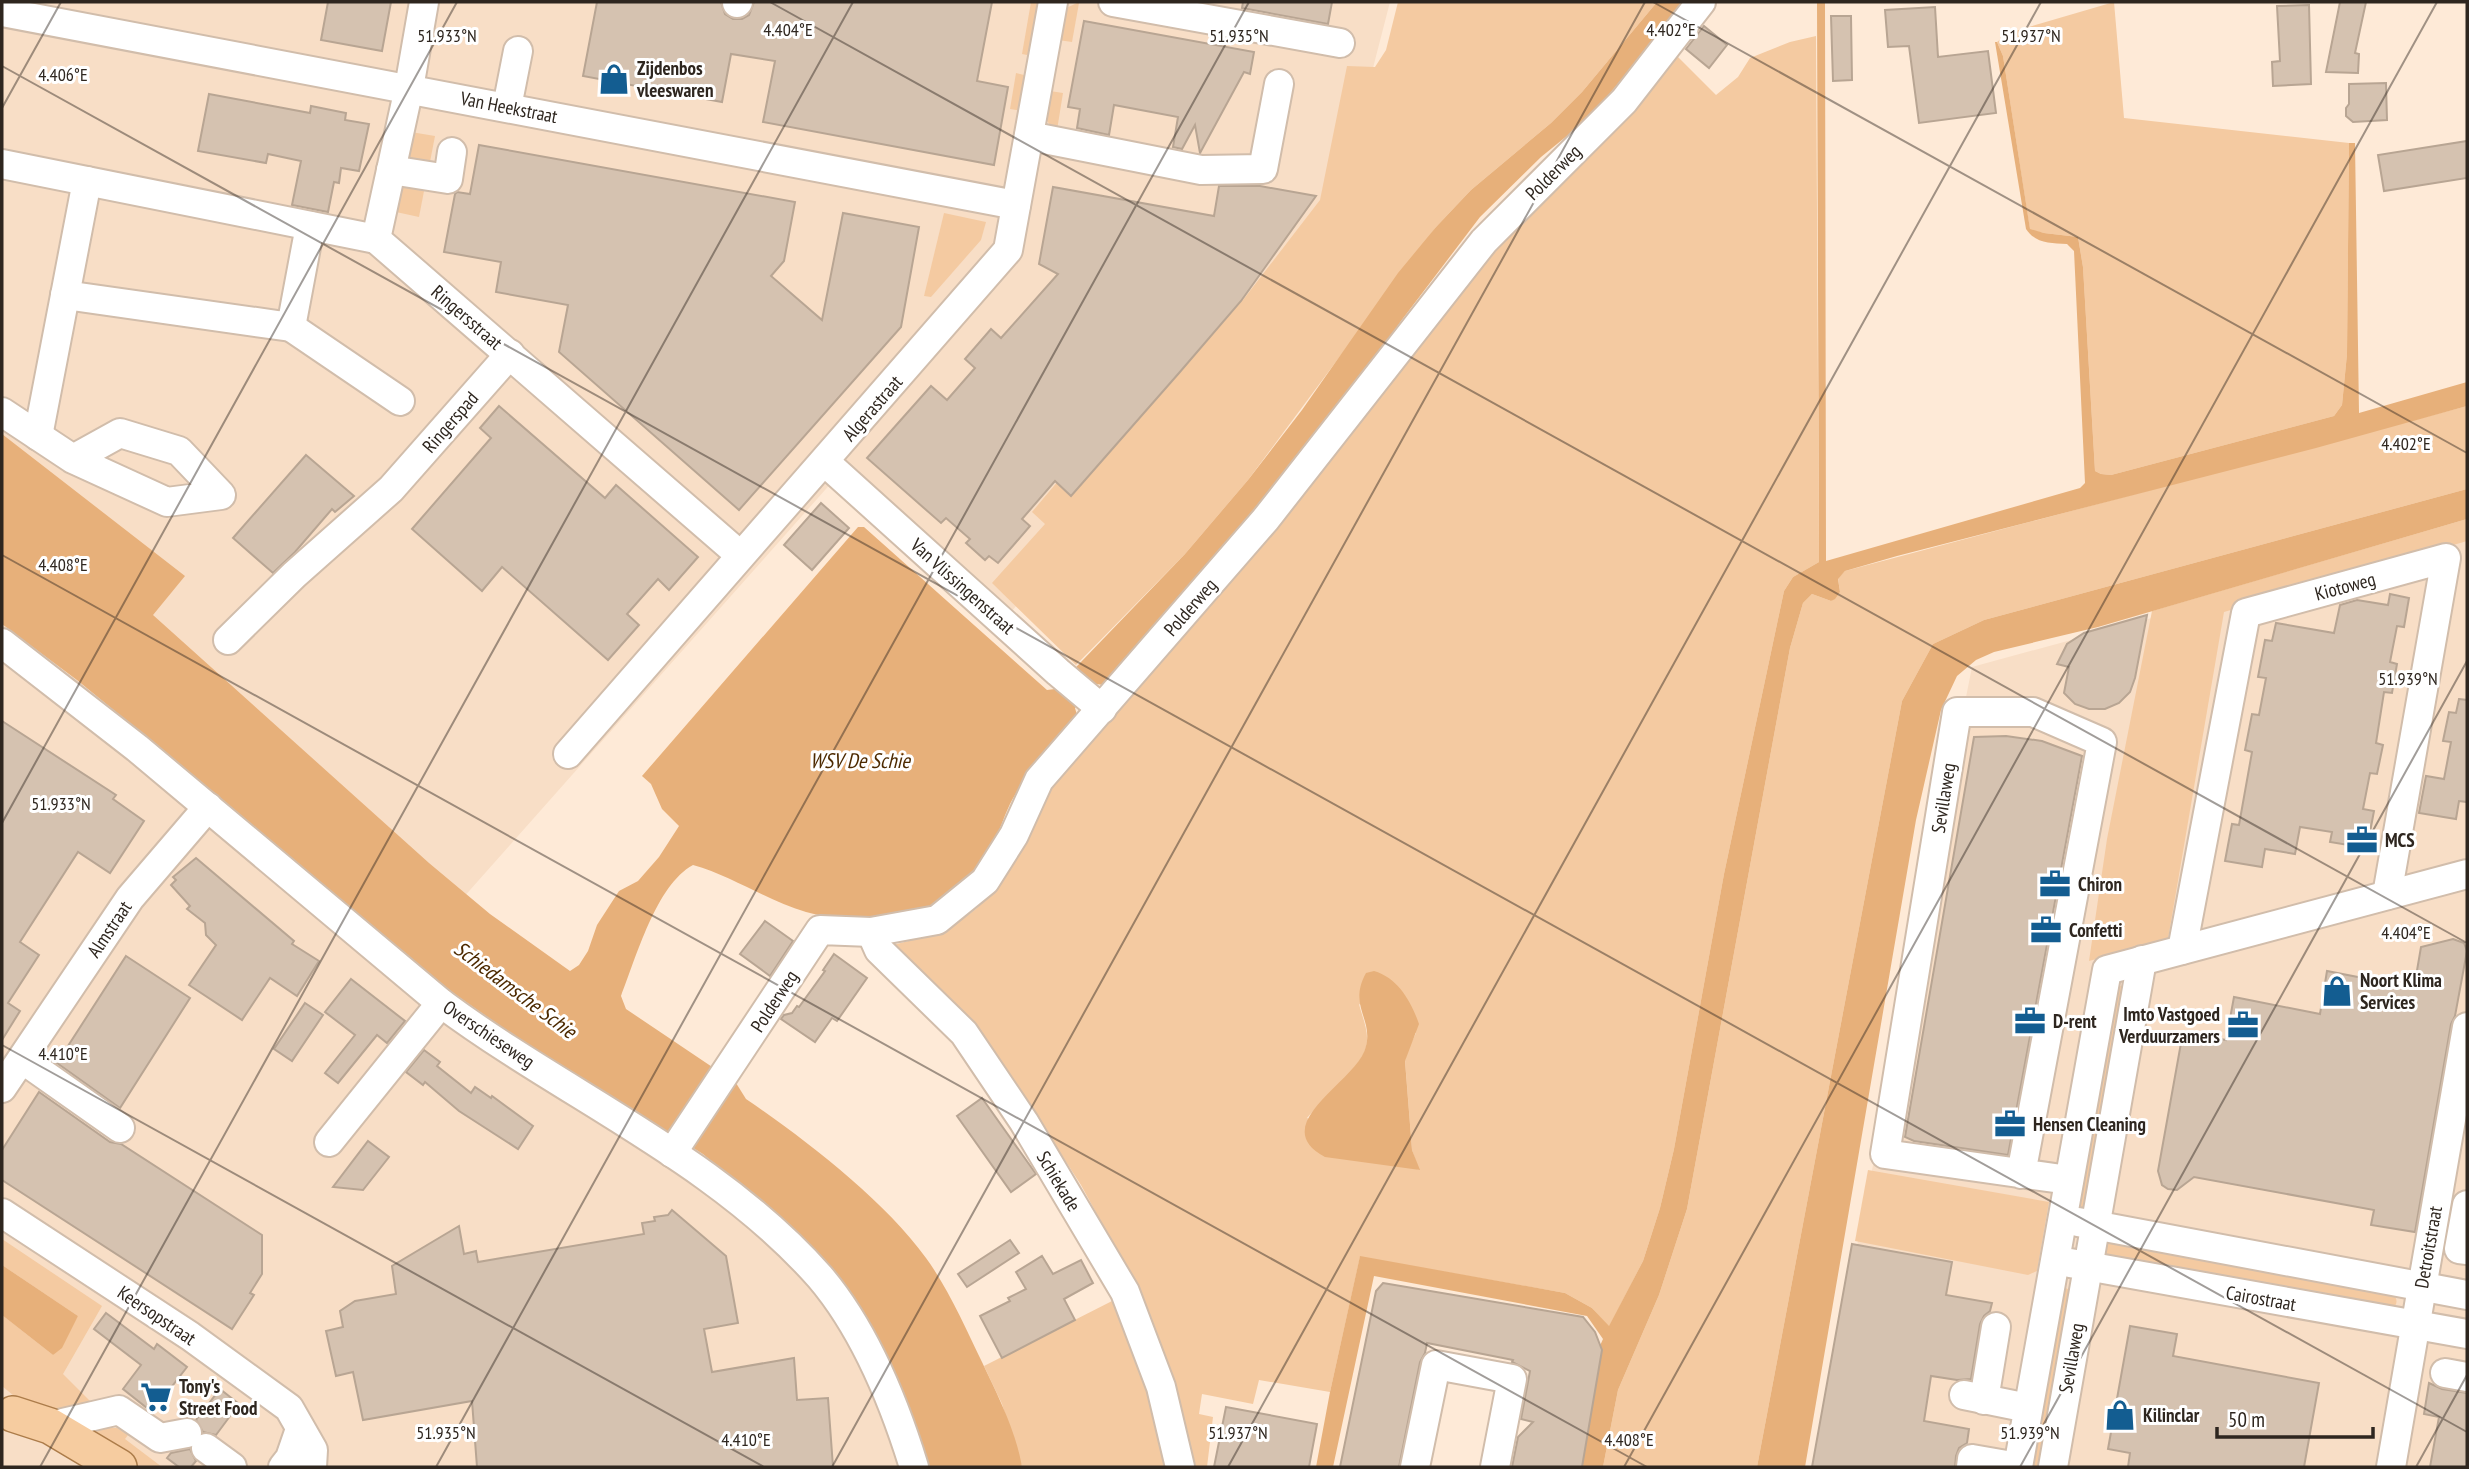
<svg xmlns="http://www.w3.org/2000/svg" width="2469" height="1469" font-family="'PT Sans Narrow',sans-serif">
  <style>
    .built { fill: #f8dec6 }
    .green { fill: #f4caa1; fill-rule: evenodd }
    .water { fill: #e7b07a }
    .building { fill: #d5c2b0; stroke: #b8a593; stroke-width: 2 }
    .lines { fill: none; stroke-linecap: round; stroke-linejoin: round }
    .minor-casing { stroke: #d1bdab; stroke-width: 32 }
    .major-casing { stroke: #ac7c4a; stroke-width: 38 }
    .minor { stroke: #fff; stroke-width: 28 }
    .major { stroke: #f6cca0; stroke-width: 35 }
    .ticks { fill: none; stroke: #2e261f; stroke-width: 2; stroke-opacity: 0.45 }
    .labels { text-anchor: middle; stroke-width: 6; stroke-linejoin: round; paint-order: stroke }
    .poi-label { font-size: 19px; font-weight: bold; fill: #2e261f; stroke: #fff; text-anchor: start }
    .street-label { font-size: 19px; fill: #2e261f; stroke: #fff }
    .water-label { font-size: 21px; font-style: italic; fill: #4d2a00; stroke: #fff }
    .ticks-label { font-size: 18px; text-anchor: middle; fill: #2e261f; stroke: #fff; stroke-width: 6; stroke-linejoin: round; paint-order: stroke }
  </style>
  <rect width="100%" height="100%" fill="#feead7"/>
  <g class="built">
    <path d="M2,2H1390L1333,223L1012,611L841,472L430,935L795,1213L949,1467H2Z"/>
    <path d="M2467,532V1467H1813L1972,667Z"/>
  </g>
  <g class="green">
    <path d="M1031,2H1042L1033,50L1027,55L1022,54Z"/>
    <path d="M1398,2H1657L1582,92L1551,123L1471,190L1436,227L1248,480L1185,554L1076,665L992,583L1045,524L1032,512L1199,314L1225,302L1243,300L1320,200L1347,66L1375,67L1386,50Z"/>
    <path d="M2114,2L2124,118L2349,143L2347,354L2342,405L2334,416L2111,475L2101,474L2095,471L2083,267L2078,237L2044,233L2030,230L2003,56L1997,42L2008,33Z"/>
    <path d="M1077,3H1079L1072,42L1058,40L1064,9Z"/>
    <path d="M1816,36L1819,562L1793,577L1784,591L1724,874L1674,1149L1660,1208L1643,1261L1609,1327L1592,1308L1565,1293L1360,1257L1330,1392L1259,1380L1253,1404L1202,1394L1199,1414L1213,1417L1207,1467H1192L1137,1298L1111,1240L1081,1185L1046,1131L1013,1085L880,948C925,938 974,925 999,881C1010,861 1017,837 1026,816L1416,332L1672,51L1716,95L1738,77L1750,58L1790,42ZM1359,1004L1416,1033L1409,1047L1405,1060L1412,1150L1419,1170L1307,1118C1322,1100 1361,1068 1366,1047C1370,1033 1362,1017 1359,1004Z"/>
    <path d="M1016,73L1024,75L1028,84L1023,111L1010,109Z"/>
    <path d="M1050,91L1063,93L1057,130L1050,125L1045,118Z"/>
    <path d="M411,132L435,136L429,167L406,158Z"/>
    <path d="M401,186H425L419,217L396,212Z"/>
    <path d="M944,213L986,222L981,240L931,297L924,296Z"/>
    <path d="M2467,406V489L1984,620L1933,644L1902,701L1757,1467H1603L1618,1390L1659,1295L1687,1209L1790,648L1803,603L1812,594L1831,601L1840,592L1838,578L1845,571Z"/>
    <path d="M2467,519V541L2224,612L2168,939L2089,961L2107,839L2152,611Z"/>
    <path d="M2119,985L2126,989L2089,1210L2075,1213L2114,987Z"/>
    <path d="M1868,1170L2049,1202L2037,1271L2028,1275L1855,1241Z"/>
    <path d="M2,1239L102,1306L63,1374L96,1407L36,1414L2,1386V1315L53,1355L78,1316L2,1265Z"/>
    <path d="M2111,1241L2394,1294C2397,1300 2398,1303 2393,1308L2104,1256L2106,1243Z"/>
    <path d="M2064,1287L2071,1291L2043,1467H2025Z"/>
    <path d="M1116,1299L1155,1412L1167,1467H1022L1002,1404L984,1366Z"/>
    <path d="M73,1428H117L128,1435L125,1439L162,1467H133Z"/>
  </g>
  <g class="water">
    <path d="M1657,2H1687L1589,118L1541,157L1480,217L1401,321L1318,441L1111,686L1096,684L1075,708L1077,715C1056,741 1032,766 1015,795C1001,817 993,859 976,877C969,884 931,909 923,912C888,924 841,922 806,912C766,900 732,876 693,865C656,885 636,958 621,996L626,1009L736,1083L746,1099C806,1140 884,1200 926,1258C948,1288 966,1329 982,1362C998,1396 1016,1431 1022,1467H928L914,1427L853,1298L818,1254L776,1215L703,1154L523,1042L432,978L366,925L165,752L77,680L2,624V434L185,576L153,615L429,863L490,914L570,971L579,965L588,951L597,925L619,891L638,881L659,857L679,826L662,809L651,784L642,776L858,527H864L1047,690L1055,689L1185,554L1248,480L1302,410L1398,273L1436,227L1471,190L1551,123L1582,92Z"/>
    <path d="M1817,2H1825L1826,561L2080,488L2085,483L2074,251L2067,244C2050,243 2036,244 2026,229L1995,42H1997L2003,56L2030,229L2044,233L2078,237L2083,267L2095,471L2101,474L2111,475L2334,416L2342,405L2347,354L2349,143H2355L2359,413L2467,382V406L2316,448L1897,556L1845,571L1838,579L1840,592L1835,599L1831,601L1812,594L1803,603L1790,648L1687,1209L1659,1295L1618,1390L1603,1467H1578L1590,1406L1595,1357L1603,1339L1587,1316L1374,1276L1333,1467H1316L1330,1392L1360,1256L1565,1293L1592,1308L1609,1326L1643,1261L1660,1208L1674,1149L1724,874L1784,591L1793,577L1819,562Z"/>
    <path d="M2467,489V519L2098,627L1994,652L1976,660L1957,676L1941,710L1916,820L1805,1467H1757L1902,701L1933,644L1984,620Z"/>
    <path d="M1374,971C1398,978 1411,1001 1419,1024L1405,1061L1412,1150L1420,1170L1325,1157C1264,1124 1359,1081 1366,1046C1373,1018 1348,1006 1366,973Z"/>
    <path d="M2,1265L78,1316L62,1348L53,1355L2,1315Z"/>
  </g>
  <g class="building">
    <path d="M328,2H391L382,51L321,40Z"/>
    <path d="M597,2H721L725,14L733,19H742L749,15L754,2H992L977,81L1008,87L994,165L763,122L775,61L731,54L722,102L583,76Z"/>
    <path d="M1243,2H1332L1328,24L1242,8Z"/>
    <path d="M2340,2H2366L2355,53L2359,54L2358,73L2326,72Z"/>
    <path d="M2309,5L2311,84L2273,86L2272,62L2280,61L2277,6Z"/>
    <path d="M1935,7L1938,57L1988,51L1996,113L1919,123L1909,46L1888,47L1885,10Z"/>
    <path d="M1831,16H1851L1852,80L1833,81Z"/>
    <path d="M1084,21L1254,52L1250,74L1244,72L1200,153L1195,125L1182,149L1173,147L1178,117L1114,105L1109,135L1077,128L1080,109L1068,107Z"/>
    <path d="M1704,26L1727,45L1709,68L1686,49Z"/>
    <path d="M2386,83L2387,120L2353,122L2346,116V108L2349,104V84Z"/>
    <path d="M209,94L310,113L311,106L346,113L345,120L369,124L359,171L341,168L339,183L334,182L328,212L292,205L301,161L268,154L266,163L198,151Z"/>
    <path d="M2467,141V178L2384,191L2378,155Z"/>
    <path d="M479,145L795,202L784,261L771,276L822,320L843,213L919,227L901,327L739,510L559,352L568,305L496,292L501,262L444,252L455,194L457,192L470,194Z"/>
    <path d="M1219,186H1260L1316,196L1241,301L1179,373L1071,496L1055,481L1022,519L1030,526L998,563L989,556L985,560L966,543L970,539L946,518L941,523L867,458L931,386L947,400L975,368L965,359L991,329L1001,338L1058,274L1039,264L1053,187L1214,216Z"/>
    <path d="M499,406L605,498L616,485L698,557L669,590L658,579L627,614L639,625L608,660L502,567L482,591L412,529L491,438L480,428Z"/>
    <path d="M306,455L354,496L335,512L332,509L295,552L273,573L233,538Z"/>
    <path d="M821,503L849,528L812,570L784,545Z"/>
    <path d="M2390,594L2409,598L2404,627L2397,626L2390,662L2397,664L2392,693L2384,692L2376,743L2383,745L2377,774L2370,773L2363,809L2374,811L2367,848L2330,842L2332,832L2300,827L2295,854L2265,849L2262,867L2225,861L2232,824L2239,825L2252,752L2245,750L2252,714L2259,715L2266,678L2258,677L2265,640L2272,641L2276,623L2334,633L2340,605L2357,600L2388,605Z"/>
    <path d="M2147,615L2135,678L2130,692L2119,703L2105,709H2089L2075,704L2064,693L2069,667L2057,664L2067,644L2084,633Z"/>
    <path d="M2459,699L2467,700V802L2459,801L2456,819L2419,813L2426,776L2444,779L2451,742L2443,741L2449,712L2456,713Z"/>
    <path d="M2,721L116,795L113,799L144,821L110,873L78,852L20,942L39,955L8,1003L20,1011L2,1040Z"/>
    <path d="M2006,736L2042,741L2082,756L2008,1155L1914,1141L1905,1137L1974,737Z"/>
    <path d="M196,858L294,941L292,944L319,961L297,996L270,978L242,1020L189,985L216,945L206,935L205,923L187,909L190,906L171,885L176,880L173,877Z"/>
    <path d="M765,921L793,941L770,976L740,954Z"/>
    <path d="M2453,939L2464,943L2467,951L2455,1016L2451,1024L2415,1232L2371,1225L2374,1210L2194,1177L2177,1190L2168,1189L2162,1185L2158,1171L2183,1032L2226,1040L2234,997L2320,1014L2327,971L2414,988L2421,947Z"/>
    <path d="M834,954L867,978L837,1021L832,1018L815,1042L781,1019L784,1015L792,1013L797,1006L799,1007L825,971L823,970Z"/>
    <path d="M126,956L190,998L120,1108L57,1063Z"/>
    <path d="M351,979L405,1021L387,1043L377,1035L338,1083L325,1073L355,1035L325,1012Z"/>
    <path d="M305,1003L323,1015L292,1061L274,1049Z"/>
    <path d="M424,1050L440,1062L437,1066L471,1093L475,1087L491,1098L492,1096L533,1126L518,1149L459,1111L425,1082L423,1085L406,1072Z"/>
    <path d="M39,1092L110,1142L121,1144L262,1235V1274L250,1293L254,1295L232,1329L2,1180V1150Z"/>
    <path d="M982,1098L1036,1174L1011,1192L957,1116Z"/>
    <path d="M368,1141L389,1157L363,1190L333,1187Z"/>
    <path d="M672,1210L726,1256L738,1323L704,1329L712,1372L794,1358L797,1400L828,1398L833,1467H477L472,1401L363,1420L353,1372L336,1376L326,1331L343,1327L340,1311L355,1301L396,1294L392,1266L459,1226L464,1254L476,1251L478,1262L644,1234L642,1223L655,1221L654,1217L668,1215Z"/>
    <path d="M1010,1240L1019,1253L967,1287L958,1274Z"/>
    <path d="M1852,1244L1952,1262L1946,1295L1992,1303L1990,1311L1984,1316L1980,1324L1971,1379L1957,1380L1931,1376L1924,1421L1969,1429L1967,1443L1959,1448L1956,1456L1955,1467H1812Z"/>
    <path d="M1042,1256L1053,1274L1081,1260L1093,1283L1064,1299L1075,1320L1002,1358L980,1316L1010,1301L1008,1298L1026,1289L1016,1272Z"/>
    <path d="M1383,1283L1583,1317L1595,1332L1602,1350L1582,1467H1512L1518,1437L1533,1422L1521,1419L1530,1371L1512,1362L1513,1360L1427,1343L1425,1353L1420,1362L1399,1467H1340L1376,1291Z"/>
    <path d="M106,1313L154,1349L157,1344L187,1367L152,1412L123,1389L141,1365L94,1329Z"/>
    <path d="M2130,1326L2177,1334L2173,1356L2319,1383L2304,1467H2128L2130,1453L2108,1449Z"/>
    <path d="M2429,1383L2442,1389L2467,1393V1467H2430L2439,1417L2424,1414Z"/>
    <path d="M220,1389L239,1404L216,1435L203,1432L196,1420Z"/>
    <path d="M1226,1407L1317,1424L1309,1467H1214Z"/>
    <path d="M190,1449L196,1461L191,1467H179L167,1458L171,1453Z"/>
  </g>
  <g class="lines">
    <defs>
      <g id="minor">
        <path d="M424,2L409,88L376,239L740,555"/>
        <path d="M1113,2L1340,43"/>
        <path d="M737,3L738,2"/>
        <path d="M2,12L1016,205"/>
        <path d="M507,107L518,51"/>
        <path d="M1029,136L1201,170L1263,169L1279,84"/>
        <path d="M2,164L376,239"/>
        <path d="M391,170L448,179L452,152"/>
        <path d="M65,295L291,327L310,226"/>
        <path d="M291,327L400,401"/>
        <path d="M2,412L73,459L167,502L221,495L179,451L120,433L73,459"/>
        <path d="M38,436L87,181"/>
        <path d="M825,462L1058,672L1102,709"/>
        <path d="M228,640L294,575L391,489L510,354"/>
        <path d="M2,643L137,748L441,1003C566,1096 716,1159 820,1277C865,1330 894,1402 914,1467"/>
        <path d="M568,754L1008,250L1053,2"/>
        <path d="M871,932L879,950L964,1033L1024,1122L1125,1292L1161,1387L1180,1467"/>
        <path d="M2182,950L2246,613L2446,558L2387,895"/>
        <path d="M22,1059L120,1128"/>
        <path d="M2,1088L130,898L208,807"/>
        <path d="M329,1142L441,1003"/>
        <path d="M672,1153L820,930L871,932L937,920L985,881L1014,835L1039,780L1265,520L1484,241L1624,101L1701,2"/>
        <path d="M2021,1174L2102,742L2033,712H1957L1885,1154L2069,1180"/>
        <path d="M2467,1205L2459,1249L2467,1250"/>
        <path d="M2,1213L190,1336L289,1408L313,1450L312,1467"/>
        <path d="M2078,1222L2467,1295"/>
        <path d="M2070,1263L2467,1334"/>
        <path d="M2445,1373L2467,1377"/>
        <path d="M1964,1395L2028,1408"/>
        <path d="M1984,1400L1996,1327"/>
        <path d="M50,1426L119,1410L160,1438L187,1433"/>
        <path d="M206,1448L232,1467"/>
        <path d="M283,1467L290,1458L300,1429"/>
        <path d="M1415,1467L1436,1365L1512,1379L1495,1467"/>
        <path d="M1971,1467L1972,1459L2018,1467"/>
        <path d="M2018,1467L2107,970L2467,874"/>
        <path d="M2053,1467L2142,960"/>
        <path d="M2391,1467L2467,1027"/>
      </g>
      <path id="major" d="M13,1414L50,1426L119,1467"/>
    </defs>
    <use href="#minor" class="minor-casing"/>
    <use href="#major" class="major-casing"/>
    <use href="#minor" class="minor"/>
    <use href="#major" class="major"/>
  </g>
  <path class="ticks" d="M770,2L2467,943M1653,2L2467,453M2,66L2467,1432M2,108L61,2M2,555L1647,1467M2,823L457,2M2,1045L764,1467M40,1467L853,2M436,1467L1249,2M832,1467L1645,2M1228,1467L2041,2M1624,1467L2437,2M2020,1467L2467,661M2416,1467L2467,1375"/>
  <defs>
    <symbol id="shop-bare" viewBox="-9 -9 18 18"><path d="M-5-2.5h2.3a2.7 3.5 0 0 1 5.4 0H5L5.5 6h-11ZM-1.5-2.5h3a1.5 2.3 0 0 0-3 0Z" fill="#135d91" stroke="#fff" stroke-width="2.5" paint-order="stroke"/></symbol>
    <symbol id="office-bare" viewBox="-9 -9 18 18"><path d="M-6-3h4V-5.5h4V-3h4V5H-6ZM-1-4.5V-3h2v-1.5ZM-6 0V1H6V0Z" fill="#135d91" stroke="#fff" stroke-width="2.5" paint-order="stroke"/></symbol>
    <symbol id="supermarket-bare" viewBox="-9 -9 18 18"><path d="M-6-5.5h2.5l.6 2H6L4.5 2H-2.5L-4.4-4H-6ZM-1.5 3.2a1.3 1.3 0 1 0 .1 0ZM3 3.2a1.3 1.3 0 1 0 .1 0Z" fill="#135d91" stroke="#fff" stroke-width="2.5" paint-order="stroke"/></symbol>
  </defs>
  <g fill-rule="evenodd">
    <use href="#shop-bare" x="592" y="57" width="44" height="44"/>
    <use href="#office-bare" x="2340" y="818" width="44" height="44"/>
    <use href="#office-bare" x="2033" y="862" width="44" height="44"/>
    <use href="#office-bare" x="2024" y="908" width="44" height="44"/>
    <use href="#shop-bare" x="2315" y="969" width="44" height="44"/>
    <use href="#office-bare" x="2008" y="999" width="44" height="44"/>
    <use href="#office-bare" x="2221" y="1003" width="44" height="44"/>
    <use href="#office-bare" x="1988" y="1102" width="44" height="44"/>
    <use href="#supermarket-bare" x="134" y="1375" width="44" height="44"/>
    <use href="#shop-bare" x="2098" y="1393" width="44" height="44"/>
  </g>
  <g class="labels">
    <g class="poi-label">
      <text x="637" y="75">Zijdenbos<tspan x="637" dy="22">vleeswaren</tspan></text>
      <text x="2385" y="847">MCS</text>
      <text x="2078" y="891">Chiron</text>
      <text x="2069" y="937">Confetti</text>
      <text x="2360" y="987">Noort Klima<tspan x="2360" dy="22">Services</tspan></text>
      <text x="2220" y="1021" text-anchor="end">Imto Vastgoed<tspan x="2220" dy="22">Verduurzamers</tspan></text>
      <text x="2053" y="1028">D-rent</text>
      <text x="2033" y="1131">Hensen Cleaning</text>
      <text x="179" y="1393">Tony's<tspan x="179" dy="22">Street Food</tspan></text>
      <text x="2143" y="1422">Kilinclar</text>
    </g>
    <g class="street-label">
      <text transform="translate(509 107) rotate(11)" y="7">Van Heekstraat</text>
      <text transform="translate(1553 172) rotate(-45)" y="7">Polderweg</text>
      <text transform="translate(467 317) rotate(41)" y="7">Ringersstraat</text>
      <text transform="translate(872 408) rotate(-49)" y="7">Algerastraat</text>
      <text transform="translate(450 422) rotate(-49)" y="7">Ringerspad</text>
      <text transform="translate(963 586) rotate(42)" y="7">Van Vlissingenstraat</text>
      <text transform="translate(2345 586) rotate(-15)" y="7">Kiotoweg</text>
      <text transform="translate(1190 607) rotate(-49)" y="7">Polderweg</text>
      <text transform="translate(1943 798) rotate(-81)" y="7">Sevillaweg</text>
      <text transform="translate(109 929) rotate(-56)" y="7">Almstraat</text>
      <text transform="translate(774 1001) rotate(-57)" y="7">Polderweg</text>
      <text transform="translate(489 1034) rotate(34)" y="7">Overschieseweg</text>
      <text transform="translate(1059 1181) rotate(59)" y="7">Schiekade</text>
      <text transform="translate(2428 1247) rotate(-80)" y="7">Detroitstraat</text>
      <text transform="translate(2261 1298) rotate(10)" y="7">Cairostraat</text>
      <text transform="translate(157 1315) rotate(34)" y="7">Keersopstraat</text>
      <text transform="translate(2071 1358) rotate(-80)" y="7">Sevillaweg</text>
    </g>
    <g class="water-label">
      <text x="860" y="768">WSV De Schie</text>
      <text transform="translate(515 990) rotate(37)" y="7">Schiedamsche Schie</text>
    </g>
  </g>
  <g class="ticks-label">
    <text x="788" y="36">4.404°E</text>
    <text x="1671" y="36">4.402°E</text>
    <text x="447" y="42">51.933°N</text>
    <text x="1239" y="42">51.935°N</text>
    <text x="2031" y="42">51.937°N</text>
    <text x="63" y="81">4.406°E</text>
    <text x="2406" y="450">4.402°E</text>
    <text x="63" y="571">4.408°E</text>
    <text x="2408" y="685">51.939°N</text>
    <text x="61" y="810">51.933°N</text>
    <text x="2406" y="939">4.404°E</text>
    <text x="63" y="1060">4.410°E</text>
    <text x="446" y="1439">51.935°N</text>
    <text x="1238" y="1439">51.937°N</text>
    <text x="2030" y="1439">51.939°N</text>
    <text x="746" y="1446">4.410°E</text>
    <text x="1629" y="1446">4.408°E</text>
  </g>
  <rect width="2469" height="1469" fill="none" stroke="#2e261f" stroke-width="7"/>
  <path d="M2217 1427v10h156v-10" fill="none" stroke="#2e261f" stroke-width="3.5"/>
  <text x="2228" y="1427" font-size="21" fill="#2e261f" stroke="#ffffff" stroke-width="5" paint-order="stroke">50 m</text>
</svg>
